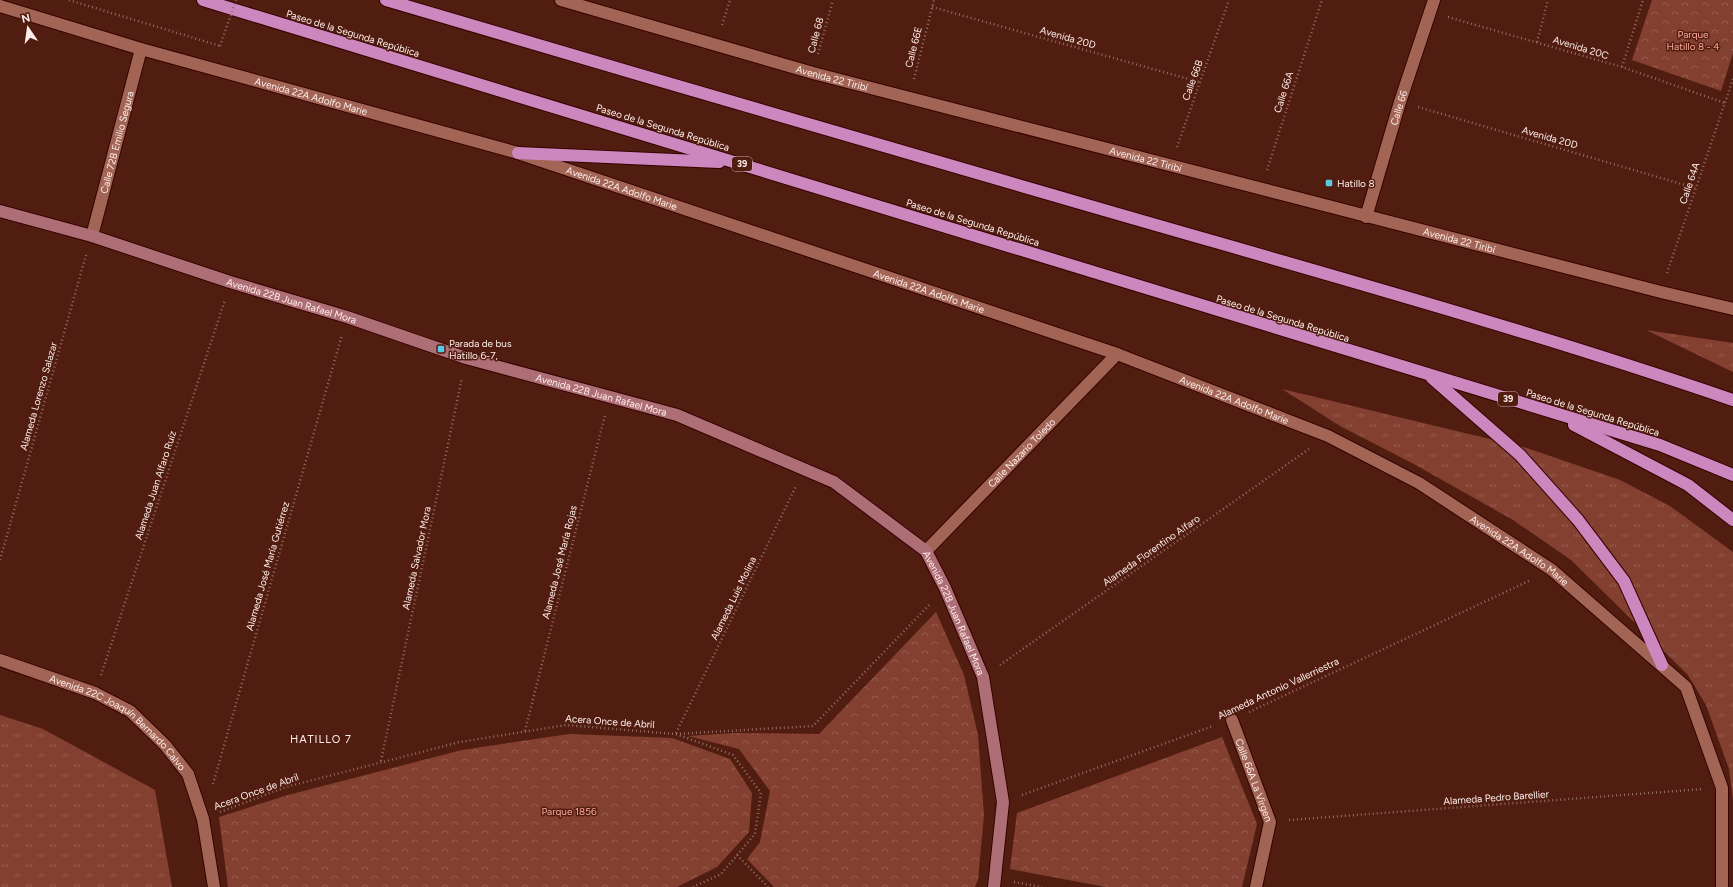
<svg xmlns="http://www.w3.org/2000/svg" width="1733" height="887" font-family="Figtree,sans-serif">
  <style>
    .grass { fill: url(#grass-tufts) }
    .park { fill: url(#park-crowns) }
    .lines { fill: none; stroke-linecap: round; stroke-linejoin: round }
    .street-casing { stroke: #350200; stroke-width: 14 }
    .secondary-casing { stroke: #350200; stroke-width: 14 }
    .highway-casing { stroke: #350200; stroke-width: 14 }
    .path { stroke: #946d65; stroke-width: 2.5; stroke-dasharray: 1 3; stroke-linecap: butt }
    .street { stroke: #a16455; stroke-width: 12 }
    .secondary { stroke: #ae6e75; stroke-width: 12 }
    .highway { stroke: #cc87bf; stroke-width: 12 }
    .path-bridge { stroke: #946d65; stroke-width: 2.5; stroke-dasharray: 1 3; stroke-linecap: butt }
    .poi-dot { fill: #57c9e1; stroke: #521d11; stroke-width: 1.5 }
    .labels { text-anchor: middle; stroke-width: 3; stroke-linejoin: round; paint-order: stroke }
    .shield { fill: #521d11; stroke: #cab0aa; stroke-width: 1 }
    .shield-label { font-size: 9px; font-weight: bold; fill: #feefec }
    .street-label { font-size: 10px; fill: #feefec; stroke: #521d11 }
    .park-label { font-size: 10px; fill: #fdab98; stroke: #521d11 }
    .poi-label { font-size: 10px; fill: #feefec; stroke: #521d11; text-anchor: start }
    .neighbourhood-label { font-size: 11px; letter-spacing: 1px; fill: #feefec; stroke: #521d11 }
  </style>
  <defs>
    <pattern id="grass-tufts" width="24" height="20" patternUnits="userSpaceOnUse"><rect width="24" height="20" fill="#833f2f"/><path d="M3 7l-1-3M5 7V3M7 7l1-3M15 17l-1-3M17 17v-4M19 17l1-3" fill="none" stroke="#965b4d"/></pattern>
    <pattern id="park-crowns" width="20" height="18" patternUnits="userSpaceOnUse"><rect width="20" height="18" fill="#833f2f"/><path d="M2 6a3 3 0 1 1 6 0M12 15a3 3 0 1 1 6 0" fill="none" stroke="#965b4d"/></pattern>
  </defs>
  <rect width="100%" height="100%" fill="#521d11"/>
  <g class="grass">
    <path d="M1646,330L1733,343V372Z"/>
    <path d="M1282,389L1527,448L1620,480L1670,506L1733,552V801L1729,769L1706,705L1688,675L1571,560L1513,520L1412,463L1340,426Z"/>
    <path d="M0,715L43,729L155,790L172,887H0Z"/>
  </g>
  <g class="park">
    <path d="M1652,0H1733V53L1721,91L1632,60Z"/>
    <path d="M936,612L964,675L978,735L984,815L978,880L975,887H774L747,859L760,842L770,791L739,749L688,736L734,733L819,734Z"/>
    <path d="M569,734L672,738L730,759L752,793L749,832L717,867L677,887H228L219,817L288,795L462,750Z"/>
    <path d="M1222,737L1257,824L1242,887H1106L1010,869L1017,813Z"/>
  </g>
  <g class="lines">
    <defs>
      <g id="street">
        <path id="s1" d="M561,0L813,73L1661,292L1733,309"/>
        <path id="s2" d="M0,6L141,49L518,153L1117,354L1328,436L1419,483L1552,570L1686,687L1722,788V887"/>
        <path id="s3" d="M1366,217L1400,102L1434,0"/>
        <path id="s4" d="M92,236L141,49"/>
        <path id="s5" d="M926,551L1117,354"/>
        <path id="s6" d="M0,660L95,693L130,711L165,745L188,774L203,819L214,887"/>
        <path id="s7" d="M1232,720L1270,822L1256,887"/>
      </g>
      <g id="secondary">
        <path id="s8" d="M0,211L92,236L230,282L347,317L466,358L677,415L834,482L926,551L945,588L983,677L1003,802L994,887"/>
      </g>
      <g id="highway">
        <path d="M203,0L1660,445L1733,475"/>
        <path d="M386,0C625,71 865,141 1104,210C1315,271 1526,329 1733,400"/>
        <path d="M518,153L719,162"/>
        <path d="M1432,378L1520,455L1578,520L1624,581L1662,665"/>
        <path d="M1574,425L1688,485L1733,520"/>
      </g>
    </defs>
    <use href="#street" class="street-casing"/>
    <use href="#secondary" class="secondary-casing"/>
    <use href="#highway" class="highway-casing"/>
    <g class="path">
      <path d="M69,0L220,46"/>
      <path d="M932,7L1199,82"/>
      <path d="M1448,17L1622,67L1725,103"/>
      <path d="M722,25L730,0"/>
      <path d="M1537,42L1548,0"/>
      <path d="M818,54L833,0"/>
      <path d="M1622,67L1643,0"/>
      <path d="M914,79L934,0"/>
      <path d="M1418,107L1695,188"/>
      <path d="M1177,147L1229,0"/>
      <path d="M1267,170L1322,0"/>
      <path d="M1667,273L1733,79"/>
      <path d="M0,560L86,255"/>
      <path d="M1000,665L1309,449"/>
      <path d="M101,675L225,300"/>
      <path d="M1249,712L1531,580"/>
      <path d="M525,731L605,415"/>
      <path d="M676,733L796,486"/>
      <path d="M676,734L733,755L761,793L755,834L721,874L693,887"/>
      <path d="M381,761L462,378"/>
      <path d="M213,784L342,335"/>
      <path d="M1022,795L1213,726"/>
      <path d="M220,812L286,787L460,742L566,725L675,734L813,726L931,603"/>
      <path d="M1289,820L1703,789"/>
      <path d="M737,855L768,887"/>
      <path d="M1014,882L1042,887"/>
    </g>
    <use href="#street" class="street"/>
    <use href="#secondary" class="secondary"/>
    <use href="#highway" class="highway"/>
    <path class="path-bridge" d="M220,46L236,0"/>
  </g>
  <g class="poi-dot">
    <rect x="1325" y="179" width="8" height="8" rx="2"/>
    <rect x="437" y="345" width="8" height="8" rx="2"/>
  </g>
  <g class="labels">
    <g class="shield">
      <rect x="732" y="157" width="20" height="14" rx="3"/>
      <rect x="1498" y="392" width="20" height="14" rx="3"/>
    </g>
    <g class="shield-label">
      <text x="742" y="167">39</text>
      <text x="1508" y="402">39</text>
    </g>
    <g class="street-label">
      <text transform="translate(353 33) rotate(17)" y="4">Paseo de la Segunda República</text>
      <text transform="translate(815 35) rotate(-75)" y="4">Calle 68</text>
      <text transform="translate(1068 37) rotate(16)" y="4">Avenida 20D</text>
      <text transform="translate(913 47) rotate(-76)" y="4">Calle 66E</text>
      <text transform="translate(1581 47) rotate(17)" y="4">Avenida 20C</text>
      <text dy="4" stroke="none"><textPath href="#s1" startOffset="282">Avenida 22 Tiribí</textPath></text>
      <text transform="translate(1192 80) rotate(-70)" y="4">Calle 66B</text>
      <text transform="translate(1283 92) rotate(-72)" y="4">Calle 66A</text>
      <text dy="4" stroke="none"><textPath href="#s2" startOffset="324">Avenida 22A Adolfo Marie</textPath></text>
      <text dy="4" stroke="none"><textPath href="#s3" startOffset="114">Calle 66</textPath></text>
      <text transform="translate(663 127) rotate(17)" y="4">Paseo de la Segunda República</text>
      <text transform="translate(1550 137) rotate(16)" y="4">Avenida 20D</text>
      <text dy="4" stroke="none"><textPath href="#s4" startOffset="97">Calle 72B Emilio Segura</textPath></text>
      <text dy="4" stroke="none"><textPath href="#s1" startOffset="606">Avenida 22 Tiribí</textPath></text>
      <text transform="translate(1689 183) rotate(-71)" y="4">Calle 64A</text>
      <text dy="4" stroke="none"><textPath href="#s2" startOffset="648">Avenida 22A Adolfo Marie</textPath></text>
      <text transform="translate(973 222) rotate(17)" y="4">Paseo de la Segunda República</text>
      <text dy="4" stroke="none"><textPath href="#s1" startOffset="930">Avenida 22 Tiribí</textPath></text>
      <text dy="4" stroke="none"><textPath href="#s2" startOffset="972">Avenida 22A Adolfo Marie</textPath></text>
      <text dy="4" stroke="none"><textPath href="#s8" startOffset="305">Avenida 22B Juan Rafael Mora</textPath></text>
      <text transform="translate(1283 318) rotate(17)" y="4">Paseo de la Segunda República</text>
      <text dy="4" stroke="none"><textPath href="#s8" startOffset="629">Avenida 22B Juan Rafael Mora</textPath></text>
      <text transform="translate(38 396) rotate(-74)" y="4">Alameda Lorenzo Salazar</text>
      <text dy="4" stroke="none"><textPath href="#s2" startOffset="1296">Avenida 22A Adolfo Marie</textPath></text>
      <text transform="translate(1593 412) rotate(17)" y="4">Paseo de la Segunda República</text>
      <text dy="4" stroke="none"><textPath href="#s5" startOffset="137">Calle Nazario Toledo</textPath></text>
      <text transform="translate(155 485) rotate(-72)" y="4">Alameda Juan Alfaro Ruíz</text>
      <text transform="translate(1151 550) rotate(-35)" y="4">Alameda Florentino Alfaro</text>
      <text dy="4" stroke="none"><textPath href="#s2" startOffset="1620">Avenida 22A Adolfo Marie</textPath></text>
      <text transform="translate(416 558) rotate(-78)" y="4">Alameda Salvador Mora</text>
      <text transform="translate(559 562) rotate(-76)" y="4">Alameda José María Rojas</text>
      <text transform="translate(267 566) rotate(-74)" y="4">Alameda José María Gutiérrez</text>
      <text transform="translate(733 598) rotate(-64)" y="4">Alameda Luis Molina</text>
      <text dy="4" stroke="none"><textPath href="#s8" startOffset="1061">Avenida 22B Juan Rafael Mora</textPath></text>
      <text transform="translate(1278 688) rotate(-25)" y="4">Alameda Antonio Vallerriestra</text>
      <text transform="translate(610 721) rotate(4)" y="4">Acera Once de Abril</text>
      <text dy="4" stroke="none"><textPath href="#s6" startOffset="136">Avenida 22C Joaquín Bernardo Calvo</textPath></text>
      <text dy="4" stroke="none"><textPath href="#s7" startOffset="64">Calle 66A La Virgen</textPath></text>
      <text transform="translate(256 791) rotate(-20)" y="4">Acera Once de Abril</text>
      <text transform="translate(1496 797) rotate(-4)" y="4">Alameda Pedro Barellier</text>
    </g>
    <g class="park-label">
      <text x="1693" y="38">Parque<tspan x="1693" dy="12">Hatillo 8 - 4</tspan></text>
      <text x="569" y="815">Parque 1856</text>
    </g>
    <g class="poi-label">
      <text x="1337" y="187">Hatillo 8</text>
      <text x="449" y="347">Parada de bus<tspan x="449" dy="12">Hatillo 6-7,</tspan></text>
    </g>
    <g class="neighbourhood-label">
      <text x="321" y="743">HATILLO 7</text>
    </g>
  </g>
  <g transform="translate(28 28) rotate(347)" stroke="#521d11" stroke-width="3" paint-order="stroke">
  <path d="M0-3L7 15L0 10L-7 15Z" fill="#feefec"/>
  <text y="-6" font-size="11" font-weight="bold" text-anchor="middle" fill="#feefec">N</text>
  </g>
</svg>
